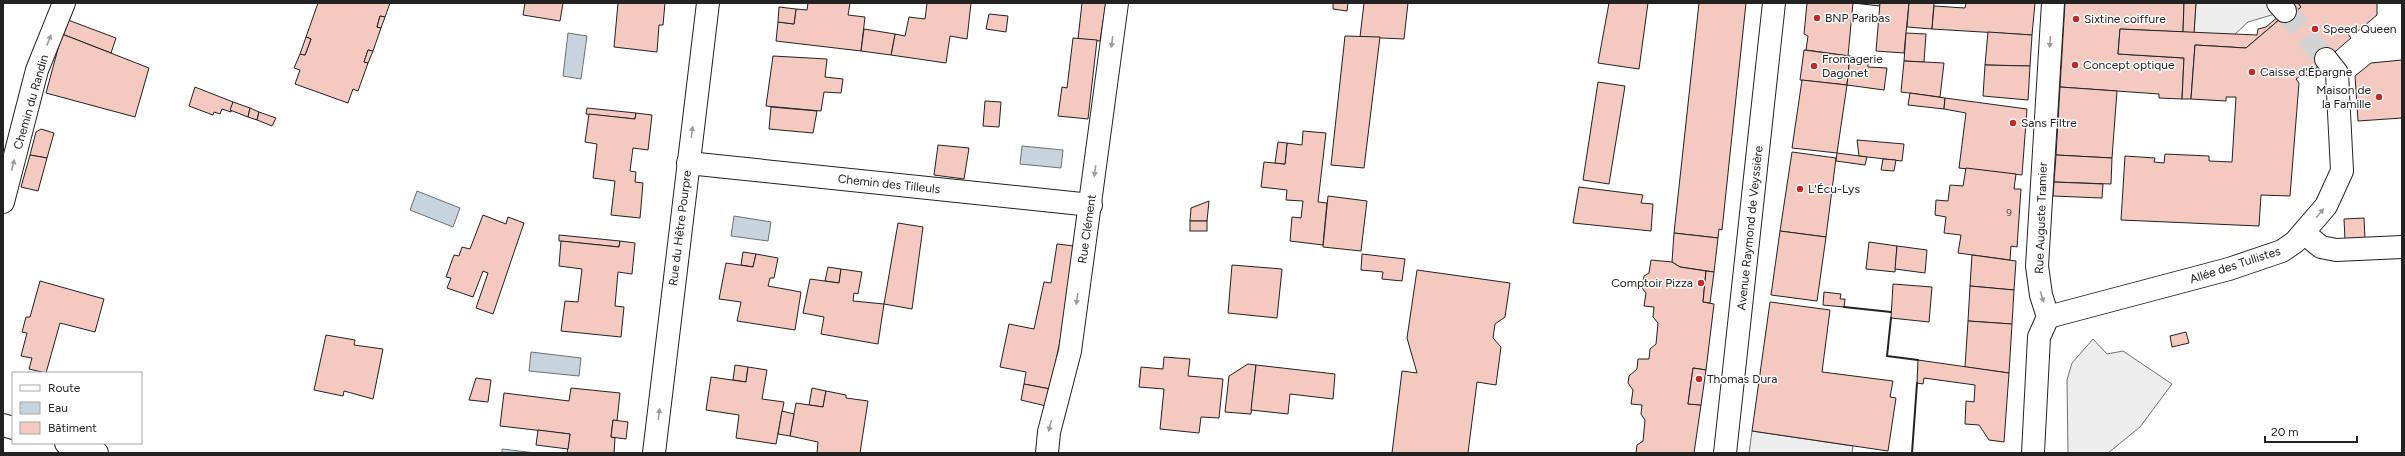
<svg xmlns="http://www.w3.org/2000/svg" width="2405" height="456" font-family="Figtree,sans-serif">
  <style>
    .parking { fill: #ededed; stroke: #6f6f6f }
    .water { fill: #c7d3dd; stroke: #6f6f6f }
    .building { fill: #f3c9c0; stroke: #222 }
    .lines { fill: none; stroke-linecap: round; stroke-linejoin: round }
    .minor-tunnel { stroke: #d3d3d3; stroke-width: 22; stroke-dasharray: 22 11; stroke-linecap: butt }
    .minor-casing { stroke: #222; stroke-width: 24 }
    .major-casing { stroke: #222; stroke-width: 24 }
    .minor { stroke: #fff; stroke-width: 22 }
    .major { stroke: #fff; stroke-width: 22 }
    .wall { stroke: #222; stroke-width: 2 }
    .oneway { fill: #9c9c9c }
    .poi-dot { fill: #c62828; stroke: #fff; stroke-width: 1.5 }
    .labels { text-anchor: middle; stroke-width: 3; stroke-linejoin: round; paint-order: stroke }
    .number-label { font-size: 10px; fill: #564c4a }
    .poi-label { font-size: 12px; fill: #222; stroke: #fff; text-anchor: start }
    .street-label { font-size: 12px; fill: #222; stroke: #fff }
  </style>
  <rect width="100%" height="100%" fill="#fff"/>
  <g class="parking">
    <path d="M2196,3H2290L2285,11L2248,22L2234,35L2194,33Z"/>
    <path d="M2093,339L2107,354L2123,351L2172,384L2140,427L2108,453H2068L2067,380L2072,363Z"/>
    <path d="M1752,431L1853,446L1852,453H1749Z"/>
  </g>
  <g class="water">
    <path d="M568,33L587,36L581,79L563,76Z"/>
    <path d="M1022,146L1063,150L1061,168L1020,164Z"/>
    <path d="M417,191L460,208L453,227L410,210Z"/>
    <path d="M734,216L771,222L768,241L731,236Z"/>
    <path d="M531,352L581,358L579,376L529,371Z"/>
    <path d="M502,449L536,453H502Z"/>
  </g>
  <g class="building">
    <path d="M318,3H390L385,17L380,16L377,27L381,28L373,51L368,50L364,62L368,63L358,91L353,89L348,103L295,84L300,70L294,68L300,54L305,55L311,39L306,37Z"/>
    <path d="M525,3H563L560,21L523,15Z"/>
    <path d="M618,3H665L663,25H659L657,52L614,47Z"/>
    <path d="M808,3H850L848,15L865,17L861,51L776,41L778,22L794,24L796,9L807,10Z"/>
    <path d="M927,3H971L967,39L950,36L946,63L891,55L895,34L905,36L909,17L925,19Z"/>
    <path d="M1082,3H1106L1100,41L1078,39Z"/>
    <path d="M1333,3H1348L1347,11L1333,9Z"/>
    <path d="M1364,3H1408L1404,39L1360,37Z"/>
    <path d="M1609,3H1648L1639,69L1598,63Z"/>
    <path d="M1699,3H1746L1722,230L1719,229L1718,238L1674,233Z"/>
    <path d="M1807,3H1853L1848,56L1806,50L1808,36L1804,34Z"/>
    <path d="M1853,3H1880V6Z"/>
    <path d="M1880,3H1909L1904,53L1876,51Z"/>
    <path d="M1909,3H1934L1932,29L1907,27Z"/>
    <path d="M1966,3H2035L2032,35L1932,29L1934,6L1965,8Z"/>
    <path d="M2065,3H2184L2183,32L2120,29L2118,54L2184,58L2182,99L2159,98V94L2060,87Z"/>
    <path d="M2184,3H2196L2194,33L2183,32Z"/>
    <path d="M2294,3H2298L2301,7L2282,23L2280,19L2246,48L2195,45L2191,99H2182L2184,58L2118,54L2120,29L2257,35L2258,29L2266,27Z"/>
    <path d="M2298,3H2377V15L2358,31L2355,28L2348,34L2351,38L2307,76L2304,73L2296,79L2299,83L2290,196L2261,195L2259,226L2121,220L2125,156L2155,158L2154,162L2164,163L2165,154L2209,156V161L2232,162L2236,97H2226V101L2191,99L2195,45L2246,48L2280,19L2282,23L2290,17L2301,7Z"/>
    <path d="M779,7L796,9L794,24L778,22Z"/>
    <path d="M989,14L1008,16L1006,32L986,29Z"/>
    <path d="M380,16L385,17L381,28L377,27Z"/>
    <path d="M68,20L116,38L111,53L62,34Z"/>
    <path d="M864,29L895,34L891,55L861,51Z"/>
    <path d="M1988,32L2032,35L2030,66L1985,65Z"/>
    <path d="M1906,33L1926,34L1924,62L1904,61Z"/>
    <path d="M62,34L149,68L135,117L46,93Z"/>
    <path d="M1345,36L1380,37L1364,168L1331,165Z"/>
    <path d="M306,37L311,39L305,55L300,54Z"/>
    <path d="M1073,38L1097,40L1088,119L1058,116L1062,87L1067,88Z"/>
    <path d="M368,50L373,51L368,63L364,62Z"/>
    <path d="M1804,50L1850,56L1847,85L1800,80Z"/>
    <path d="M773,56L827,59L825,77L843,79L841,93L824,92L821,111L766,106Z"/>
    <path d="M1850,56L1868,60V67L1887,68L1884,90L1847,85Z"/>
    <path d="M2402,60V118L2358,121L2355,76L2371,63Z"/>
    <path d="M1904,61L1944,63L1940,97L1901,92Z"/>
    <path d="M1985,65L2030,66L2028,100L1983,96Z"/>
    <path d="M1802,80L1847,85L1837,153L1792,148Z"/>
    <path d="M1598,82L1625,86L1609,184L1583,180Z"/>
    <path d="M195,87L233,102L231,112L222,109L220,114L214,112L213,115L189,106Z"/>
    <path d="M2060,87L2117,91L2112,158L2056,155Z"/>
    <path d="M1910,93L1945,98L1944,109L1908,105Z"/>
    <path d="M1945,98L2027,109L2022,175L1959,168L1966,113L1944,109Z"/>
    <path d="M985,101L1001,102L999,127L983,126Z"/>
    <path d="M233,102L250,108L248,117L230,110Z"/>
    <path d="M771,107L817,111L813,133L769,129Z"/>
    <path d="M250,108L259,112L257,120L248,117Z"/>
    <path d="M587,108L636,113L635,119L586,114Z"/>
    <path d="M259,112L276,118L272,126L257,120Z"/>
    <path d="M636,113L652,115L648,150L633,148L630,171L636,172L635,182L643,183L640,218L611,215L615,181L593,178L597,144L585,142L589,114L635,119Z"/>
    <path d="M41,129L54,133L47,158L30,155L36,132Z"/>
    <path d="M1303,131L1326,133L1318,202L1327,203L1323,245L1290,241L1292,217L1301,218L1303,201L1286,200L1287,190L1261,187L1264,162L1285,164L1287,143L1302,145Z"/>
    <path d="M1857,140L1904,144L1902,161L1859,156Z"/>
    <path d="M1278,142L1287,143L1285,164L1275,163Z"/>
    <path d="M938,145L969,148L964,179L934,175Z"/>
    <path d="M1792,152L1836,158L1826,237L1780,231Z"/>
    <path d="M1837,153L1867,157L1865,165L1836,161Z"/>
    <path d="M30,155L47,158L38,191L21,187Z"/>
    <path d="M2056,155L2112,158L2111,184L2054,182Z"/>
    <path d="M1883,159L1896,160L1894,171L1881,170Z"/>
    <path d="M1966,168L2016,174L2014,189H2021L2017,247L2011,246L2010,260L1958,253L1961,235L1944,233L1946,217L1935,215L1936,200L1948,201L1950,185L1963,186Z"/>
    <path d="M2054,182L2103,184L2102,198L2053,196Z"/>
    <path d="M1579,187L1643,195L1641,203L1653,204L1651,231L1573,223Z"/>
    <path d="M1328,196L1367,201L1361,251L1323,247Z"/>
    <path d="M1209,201L1207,221H1190L1191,208Z"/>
    <path d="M483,215L506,224L508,217L524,223L493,314L476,308L488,273L483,271L473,297L447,288L451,278L446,277L454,255L459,256L462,247L470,249Z"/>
    <path d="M2364,218L2365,239L2345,240L2344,219Z"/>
    <rect x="1190" y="221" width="17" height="10"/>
    <path d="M898,223L923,227L912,309L884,304Z"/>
    <path d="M1780,231L1826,237L1817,301L1771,295Z"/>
    <path d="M1674,233L1718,238L1714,272L1680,267L1672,262Z"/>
    <path d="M559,235L620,241L619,247L559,241Z"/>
    <path d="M561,241L619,247L620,241L635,243L632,274L618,272L615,306L624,307L621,337L561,331L565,301L578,302L582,269L559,266Z"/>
    <path d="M1869,242L1897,246L1895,272L1866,269Z"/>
    <path d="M1057,244L1074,246L1069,298L1050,389L1024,384L1026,372L1000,367L1009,324L1034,329L1044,282L1051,283Z"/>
    <path d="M1897,246L1927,250L1925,273L1895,269Z"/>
    <path d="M743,252L756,254L753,267L741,265Z"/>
    <path d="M756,254L778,258L774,278H770L768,286L801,292L795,330L737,321L741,302L719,299L726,263L753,267Z"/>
    <path d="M1362,254L1405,259L1402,281L1382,279L1383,272L1361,270Z"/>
    <path d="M1972,255L2016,261L2014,290L1970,286Z"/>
    <path d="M1651,260L1672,262L1680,267L1706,271L1703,302L1714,304L1706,370L1693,368L1688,404L1701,405L1694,453H1636L1637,445L1643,441L1645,420L1641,414L1642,405L1631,404L1633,390L1628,383L1629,376L1637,369L1638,359H1649L1650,349L1656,344L1658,323L1653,317L1654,307L1644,306L1646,293L1642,288L1644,276L1649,273Z"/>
    <path d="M1232,265L1282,269L1277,318L1228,313Z"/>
    <path d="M828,267L841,269L839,283L825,281Z"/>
    <path d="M841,269L862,272L858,294L854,293L853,301L884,304L878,344L821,334L824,317L803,313L810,279L839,283Z"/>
    <path d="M1417,270L1510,283L1505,317L1495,324L1493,338L1501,347L1496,385L1477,382L1468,453H1392L1402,371L1417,373L1407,338Z"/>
    <path d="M1706,271L1714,272L1710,303L1703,302Z"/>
    <path d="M40,281L104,299L95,332L60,323L46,373L29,369L32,358L21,356L27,333L22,332L26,317H30Z"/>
    <path d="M1893,284L1932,287L1929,322L1891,318Z"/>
    <path d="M1970,286L2014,290L2012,324L1968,321Z"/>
    <path d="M1824,292L1841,294L1840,299H1845L1844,307L1823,305Z"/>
    <path d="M1770,302L1830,310L1822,372L1893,381L1890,397L1896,398L1888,451L1752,431Z"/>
    <path d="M1968,321L2012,324L2009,373L1965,367Z"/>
    <path d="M2186,332L2189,343L2172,347L2170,336Z"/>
    <path d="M326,335L355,340L354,345L383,349L373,399L344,391L343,396L314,390Z"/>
    <path d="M1164,357L1190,359L1188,376L1223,379L1219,418L1201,417L1199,433L1160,429L1164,389L1139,387L1141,367L1163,369Z"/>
    <path d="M1918,360L2009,373L2004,442L1989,440L1979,425L1965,424L1966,401L1974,402L1975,385L1924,378L1923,384L1917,383Z"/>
    <path d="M1248,364L1256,365L1251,414L1225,412L1229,376Z"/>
    <path d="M735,365L748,367L746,382L733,380Z"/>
    <path d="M1256,365L1335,374L1333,399L1290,394L1288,414L1251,410Z"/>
    <path d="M748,367L767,370L762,399L784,402L776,444L736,438L739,415L706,410L711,377L746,382Z"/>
    <path d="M1693,368L1706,370L1701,405L1688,404Z"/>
    <path d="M476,378L491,380L488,402L469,400Z"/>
    <path d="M1024,384L1050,389L1046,406L1021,400Z"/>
    <path d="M571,388L620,393L617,421L613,420L611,437L615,438L614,453H567L570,434L500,426L504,393L569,401Z"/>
    <path d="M812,388L826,391L823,407L809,405Z"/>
    <path d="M826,391L846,395V398L868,401L860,453H817L818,442L790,436L796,403L823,407Z"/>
    <path d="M782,411L794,414L790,436L778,434Z"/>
    <path d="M613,420L628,422L626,439L611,437Z"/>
    <path d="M538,430L570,434L568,449L536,445Z"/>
  </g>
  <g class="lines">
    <path class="minor-tunnel" d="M2285,11L2326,59"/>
    <defs>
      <g id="minor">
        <path d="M2278,3L2285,11"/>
        <path d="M688,163L1091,205"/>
        <path d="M3,202L37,70L64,3"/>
        <path d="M2304,233L2321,247L2336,250L2402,247"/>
        <path d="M2048,317L2229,269L2282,251L2295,242L2326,206L2342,171L2337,73L2326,59"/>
        <path d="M3,425L13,428"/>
        <path d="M66,443L97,453"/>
        <path d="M654,453L708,3"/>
        <path d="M1047,453L1049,432L1070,351L1117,3"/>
        <path d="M2033,453L2039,337L2048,317L2041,295L2037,266L2053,3"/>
      </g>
      <path id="major" d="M1725,453L1774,3"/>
    </defs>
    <use href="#minor" class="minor-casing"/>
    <use href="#major" class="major-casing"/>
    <use href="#minor" class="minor"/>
    <use href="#major" class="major"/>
    <g class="wall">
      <path d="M1844,307L1891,312"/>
      <path d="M1891,318L1887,356L1918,360"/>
      <path d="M1912,453L1917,383"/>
    </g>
  </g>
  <defs><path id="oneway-solid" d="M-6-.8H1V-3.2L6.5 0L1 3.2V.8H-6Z"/></defs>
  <g class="oneway">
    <use href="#oneway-solid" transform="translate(49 40) rotate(-69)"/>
    <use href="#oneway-solid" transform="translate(1112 42) rotate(97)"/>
    <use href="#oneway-solid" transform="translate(2050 42) rotate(94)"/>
    <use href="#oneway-solid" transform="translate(692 132) rotate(-83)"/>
    <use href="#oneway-solid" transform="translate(13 165) rotate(-75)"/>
    <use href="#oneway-solid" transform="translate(1095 171) rotate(97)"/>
    <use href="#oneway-solid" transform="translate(2320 213) rotate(-51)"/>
    <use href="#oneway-solid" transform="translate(2042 297) rotate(74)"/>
    <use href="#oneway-solid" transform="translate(1077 299) rotate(98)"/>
    <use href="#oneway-solid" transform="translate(659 414) rotate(-83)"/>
    <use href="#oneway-solid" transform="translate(1050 426) rotate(104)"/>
  </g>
  <g class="poi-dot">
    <circle cx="1817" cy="18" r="4"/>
    <circle cx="2076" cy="19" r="4"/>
    <circle cx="2315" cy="29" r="4"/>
    <circle cx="2075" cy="65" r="4"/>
    <circle cx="1814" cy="66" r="4"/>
    <circle cx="2252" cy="72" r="4"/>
    <circle cx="2379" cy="97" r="4"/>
    <circle cx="2013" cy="123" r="4"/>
    <circle cx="1800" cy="189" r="4"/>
    <circle cx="1701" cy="283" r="4"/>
    <circle cx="1699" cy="379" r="4"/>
  </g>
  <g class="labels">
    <g class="number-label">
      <text x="2009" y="216">9</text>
    </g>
    <g class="poi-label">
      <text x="1825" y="22">BNP Paribas</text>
      <text x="2084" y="23">Sixtine coiffure</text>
      <text x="2323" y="33">Speed Queen</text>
      <text x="1822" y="63">Fromagerie<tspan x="1822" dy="14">Dagonet</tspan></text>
      <text x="2083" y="69">Concept optique</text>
      <text x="2260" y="76">Caisse d'Épargne</text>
      <text x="2371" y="94" text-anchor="end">Maison de<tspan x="2371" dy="14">la Famille</tspan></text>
      <text x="2021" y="127">Sans Filtre</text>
      <text x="1808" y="193">L'Écu-Lys</text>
      <text x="1693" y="287" text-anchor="end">Comptoir Pizza</text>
      <text x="1707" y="383">Thomas Dura</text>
    </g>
    <g class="street-label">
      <text transform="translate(31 102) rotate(-74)" y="4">Chemin du Randin</text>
      <text transform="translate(889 184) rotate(6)" y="4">Chemin des Tilleuls</text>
      <text transform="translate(2041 218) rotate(-88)" y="4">Rue Auguste Tramier</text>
      <text transform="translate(680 228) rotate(-83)" y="4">Rue du Hêtre Pourpre</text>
      <text transform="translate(1750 228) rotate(-84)" y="4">Avenue Raymond de Veyssière</text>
      <text transform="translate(1087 229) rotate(-82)" y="4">Rue Clément</text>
      <text transform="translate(2235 265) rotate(-18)" y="4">Allée des Tullistes</text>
    </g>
  </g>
  <rect width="2405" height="456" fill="none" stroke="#222222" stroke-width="8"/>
  <rect x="12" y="372" width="130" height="72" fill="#ffffff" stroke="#a7a7a7"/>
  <rect x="20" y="385" width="20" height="6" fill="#ffffff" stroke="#a7a7a7"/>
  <text x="48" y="392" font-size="12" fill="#222222">Route</text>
  <rect x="20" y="402" width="20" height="12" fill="#c7d3dd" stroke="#a7a7a7"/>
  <text x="48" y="412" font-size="12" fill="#222222">Eau</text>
  <rect x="20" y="422" width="20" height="12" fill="#f3c9c0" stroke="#a7a7a7"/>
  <text x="48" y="432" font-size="12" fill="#222222">Bâtiment</text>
  <path d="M2265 436v6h92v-6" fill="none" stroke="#222222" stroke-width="2"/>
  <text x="2271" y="436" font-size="12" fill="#222222" stroke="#ffffff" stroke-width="3" paint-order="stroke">20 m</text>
</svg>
